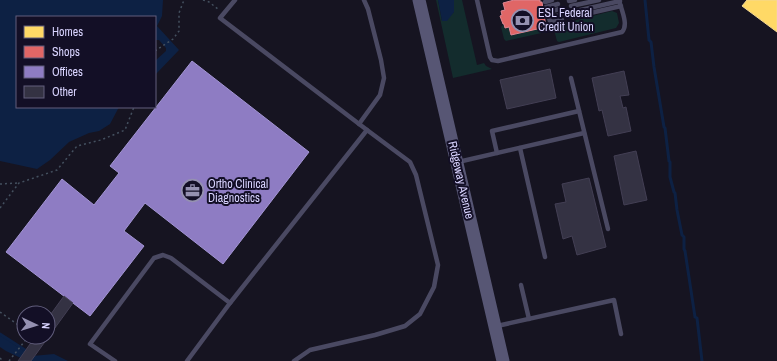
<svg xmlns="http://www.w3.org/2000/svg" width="777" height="361" font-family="'Archivo Narrow',sans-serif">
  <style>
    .green { fill: #132c2d }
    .water { fill: #0d2144 }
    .homes { fill: #ffd966; stroke: #f4d894 }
    .shops { fill: #e06666; stroke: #de8794 }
    .offices { fill: #8e7cc3; stroke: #a496d5 }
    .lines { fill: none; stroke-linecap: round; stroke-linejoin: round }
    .stream { stroke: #0d2144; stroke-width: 3 }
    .building { fill: #343243; stroke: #433f54 }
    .path { stroke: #44505f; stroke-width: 1.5; stroke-dasharray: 2 3; stroke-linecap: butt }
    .service { stroke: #4a4962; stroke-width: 4.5 }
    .secondary { stroke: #575674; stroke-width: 13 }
    .labels { text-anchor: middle; stroke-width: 4; stroke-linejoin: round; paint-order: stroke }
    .poi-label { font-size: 12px; fill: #d9d4ff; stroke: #130f26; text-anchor: start }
    .street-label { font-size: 12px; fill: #d9d4ff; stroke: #130f26 }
  </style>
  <rect width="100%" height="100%" fill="#161421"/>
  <g class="green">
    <path d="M436,0H438L442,21L454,12V0H462L477,65L484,63L486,66L492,69L453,78Z"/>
    <path d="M612,11L617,13L619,23L616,28L559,42L557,41L553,26Z"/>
    <path d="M504,24L505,28L509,27L511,35L545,27L546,32L506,41L504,39L501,27Z"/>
  </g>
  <g class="water">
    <path d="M0,0H163L162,16L157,26L179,50L155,75V61L166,51V48L159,40H155V17H17V107H119L110,124L99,131L89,133L69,142L50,160L37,169L0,161Z"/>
    <path d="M438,0H454V12L447,21H442Z"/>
    <path d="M0,335L32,356L54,354L68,361H27L6,351L0,347Z"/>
  </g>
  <path class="homes" d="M747,0H777V32L742,6Z"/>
  <path class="shops" d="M514,0H540V2H542L546,27L511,35L509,27L505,28L504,24H503L500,16L502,15L501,11L505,10L503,3Z"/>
  <path class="offices" d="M192,61L309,152L223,264L145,203L124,231L144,246L90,316L6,252L62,179L94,205L119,173L110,166Z"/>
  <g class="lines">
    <g class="stream">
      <path d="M645,0L649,40L651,42L654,67L664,127L665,128L669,161L670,162V177L674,192L675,193L677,210L682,235L684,237V249L685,251L695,317L697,318L702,361"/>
      <path d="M0,334L28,352"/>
    </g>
  </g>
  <g class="building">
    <path d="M550,69L556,98L507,109L500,80Z"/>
    <path d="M624,71L629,95L620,96L623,108L626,107L631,131L608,136L602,110L599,111L592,78Z"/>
    <path d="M636,151L647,200L624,205L614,156Z"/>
    <path d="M589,178L606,247L577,255L572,236L563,239L555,204L566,202L562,184Z"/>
    <path d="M64,296L73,303L31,361H18L35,337H48V318Z"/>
  </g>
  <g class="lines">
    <g class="path">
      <path d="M203,0L209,2L218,9"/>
      <path d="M155,51L173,39L179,31V13L184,0"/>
      <path d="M0,184L18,183"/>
      <path d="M0,208L19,183L57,170L77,146L101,140L125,130L134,107"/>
      <path d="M0,312L24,329"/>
      <path d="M0,358L3,361"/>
      <path d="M9,361L28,337"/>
    </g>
    <g class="service">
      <path d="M477,0L490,57L492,60L498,61L622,32C629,25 621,9 619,0"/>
      <path d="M569,1L575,0"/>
      <path d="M545,2L552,0"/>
      <path d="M571,6L599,0"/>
      <path d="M546,7L558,4"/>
      <path d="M547,11L550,21L552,22L562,20"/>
      <path d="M547,12L560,9"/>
      <path d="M572,12L620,1"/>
      <path d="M573,17L621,6"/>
      <path d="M549,18L561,15"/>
      <path d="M571,78L608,229"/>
      <path d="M359,124L380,95L384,78L381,60L368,9L364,0"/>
      <path d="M520,148L545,257"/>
      <path d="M497,153L492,131L579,111"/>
      <path d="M458,162L584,133"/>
      <path d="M521,285L529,319"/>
      <path d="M497,326L614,300L621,334"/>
      <path d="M115,361L90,344L154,258L163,255L171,258L230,303"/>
      <path d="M187,361L230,303L367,130L220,18L235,0"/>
      <path d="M294,361L310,350L375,335L405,326L420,314L434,287L438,265L416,175L410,162L367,130"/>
    </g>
    <path class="secondary" d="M419,0L503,361"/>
  </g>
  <defs>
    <symbol id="bank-ring" viewBox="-11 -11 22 22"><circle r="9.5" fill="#130f26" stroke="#9591b1" stroke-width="1.5"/><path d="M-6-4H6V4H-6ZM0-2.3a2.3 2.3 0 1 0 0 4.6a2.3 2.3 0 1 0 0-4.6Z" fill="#9591b1"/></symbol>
    <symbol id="office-ring" viewBox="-11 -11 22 22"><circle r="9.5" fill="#130f26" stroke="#9591b1" stroke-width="1.5"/><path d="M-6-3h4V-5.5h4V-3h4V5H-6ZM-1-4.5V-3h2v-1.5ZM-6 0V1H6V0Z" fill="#9591b1"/></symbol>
  </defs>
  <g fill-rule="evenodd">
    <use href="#bank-ring" x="510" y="8" width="25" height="25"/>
    <use href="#office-ring" x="180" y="178" width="25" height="25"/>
  </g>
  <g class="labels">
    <g class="poi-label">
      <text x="538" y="17">ESL Federal<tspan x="538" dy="14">Credit Union</tspan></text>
      <text x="208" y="188">Ortho Clinical<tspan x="208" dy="14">Diagnostics</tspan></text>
    </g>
    <g class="street-label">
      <text transform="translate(461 180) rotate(77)" y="4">Ridgeway Avenue</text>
    </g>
  </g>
  <rect x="16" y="16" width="140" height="92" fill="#130f26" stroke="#625e7d"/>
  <rect x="24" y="26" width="20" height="12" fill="#ffd966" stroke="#625e7d"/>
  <text x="52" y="36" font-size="12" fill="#d9d4ff">Homes</text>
  <rect x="24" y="46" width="20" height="12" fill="#e06666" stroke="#625e7d"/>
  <text x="52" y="56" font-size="12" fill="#d9d4ff">Shops</text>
  <rect x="24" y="66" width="20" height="12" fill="#8e7cc3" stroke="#625e7d"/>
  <text x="52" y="76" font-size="12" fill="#d9d4ff">Offices</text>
  <rect x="24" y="86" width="20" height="12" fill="#343243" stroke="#625e7d"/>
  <text x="52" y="96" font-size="12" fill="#d9d4ff">Other</text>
  <g transform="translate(36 325) rotate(94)"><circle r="19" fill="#130f26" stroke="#625e7d"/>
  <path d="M0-3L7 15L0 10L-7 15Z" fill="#9591b1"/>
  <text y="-6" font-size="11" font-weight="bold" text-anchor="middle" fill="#d9d4ff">N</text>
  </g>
</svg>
